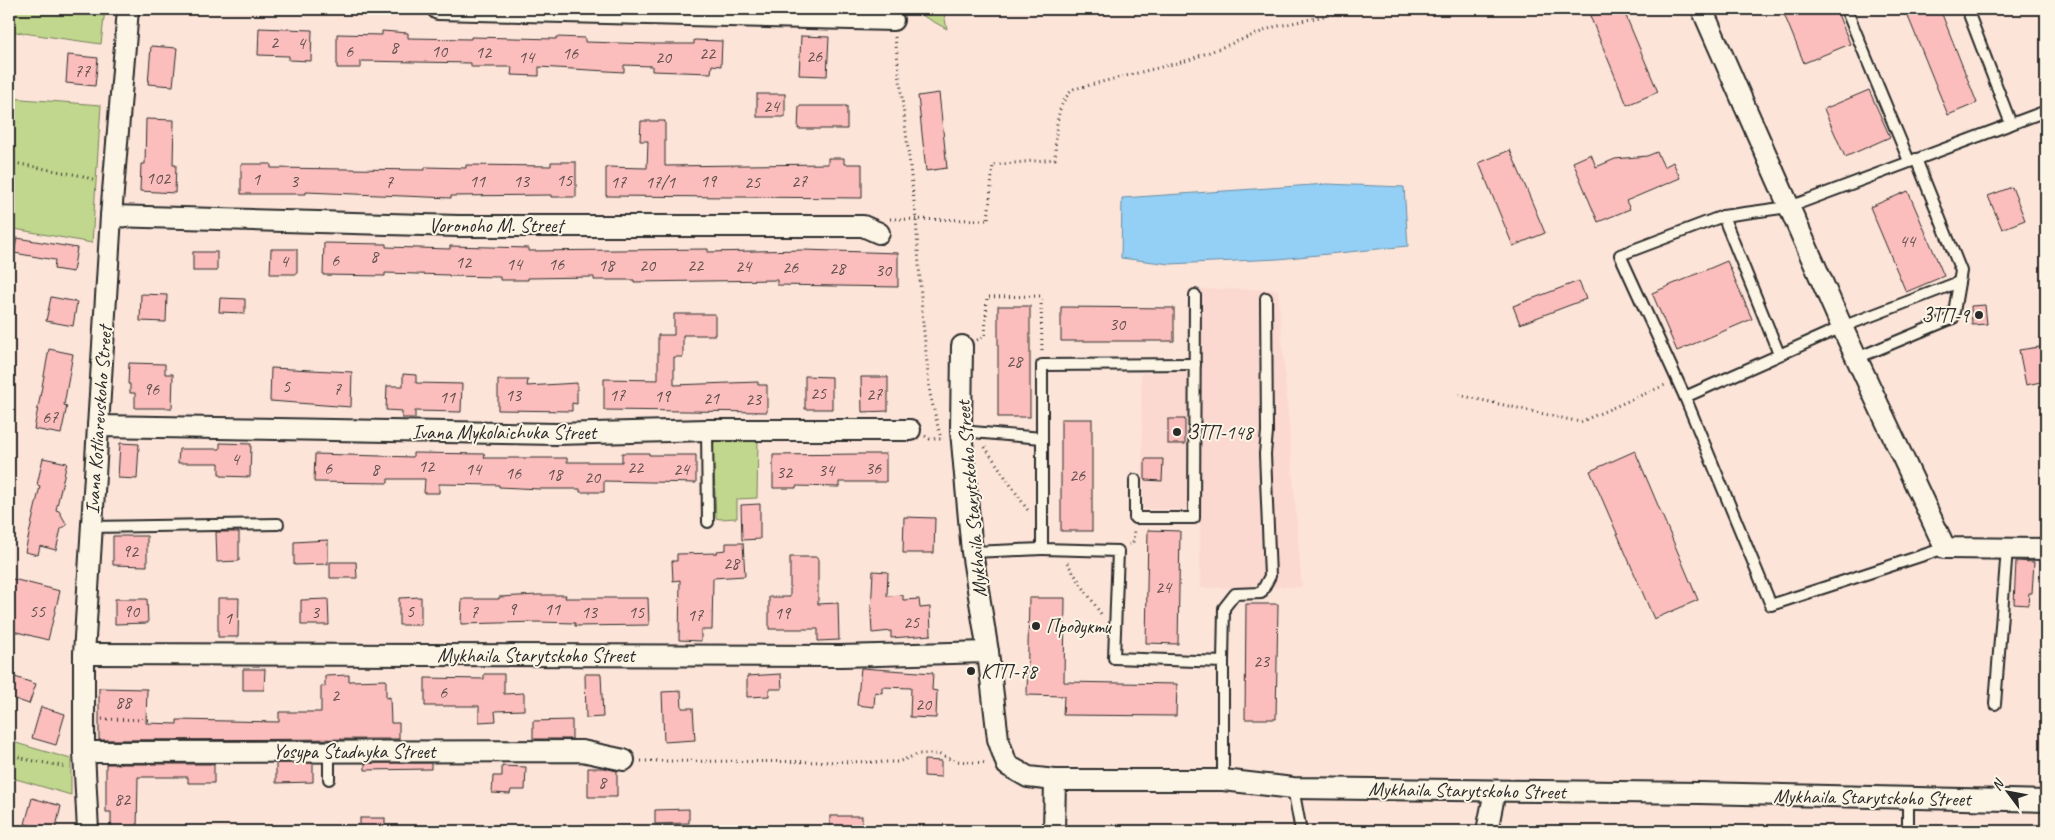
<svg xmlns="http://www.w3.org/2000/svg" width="2055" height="840" font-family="Caveat,sans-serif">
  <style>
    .built { fill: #fcd9d0 }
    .green { fill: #c1d78d; stroke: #76815c }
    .water { fill: #94cff5; stroke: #6a8da4 }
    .building { fill: #fbbebc; stroke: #2b2b2b }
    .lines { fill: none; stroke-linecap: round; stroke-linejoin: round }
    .lane-casing { stroke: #2b2b2b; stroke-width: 14 }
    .street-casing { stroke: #2b2b2b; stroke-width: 24 }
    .path { stroke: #2b2b2b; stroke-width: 3; stroke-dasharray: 1 4; stroke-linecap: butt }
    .lane { stroke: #fcf5e5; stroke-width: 10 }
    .street { stroke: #fcf5e5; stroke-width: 20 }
    .poi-dot { fill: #2b2b2b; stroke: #fcf5e5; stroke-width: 2 }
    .labels { text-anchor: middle; stroke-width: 4; stroke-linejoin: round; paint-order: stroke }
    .number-label { font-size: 18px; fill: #5f504f }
    .street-label { font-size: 20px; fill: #2b2b2b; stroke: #fcf5e5 }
    .poi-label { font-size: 20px; fill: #2b2b2b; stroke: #fcf5e5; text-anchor: start }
  </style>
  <rect width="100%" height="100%" fill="#fce4d9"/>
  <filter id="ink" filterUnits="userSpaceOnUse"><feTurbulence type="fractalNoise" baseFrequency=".02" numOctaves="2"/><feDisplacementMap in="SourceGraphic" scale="10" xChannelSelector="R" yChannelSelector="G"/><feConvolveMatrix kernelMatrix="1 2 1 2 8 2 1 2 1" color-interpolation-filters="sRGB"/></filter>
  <g filter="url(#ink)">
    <path class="built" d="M1188,289H1278L1302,587L1200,588V510L1143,509L1141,373L1188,372Z"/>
    <g class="green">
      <path d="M9,9H105L101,44L9,31Z"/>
      <path d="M910,9H943L947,29Z"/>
      <path d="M9,98L101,105L92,243L9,228Z"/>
      <path d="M717,438L758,439L757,498L737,499V518L720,519L716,518L713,444Z"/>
      <path d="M9,741L71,759V795L9,777Z"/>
    </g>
    <path class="water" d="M1327,184L1404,187L1408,246L1278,259L1170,264L1121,258L1122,198Z"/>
    <g class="building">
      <path d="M1607,9H1623L1658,92L1627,105L1590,16Z"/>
      <path d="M1782,9H1836L1850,44L1804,63Z"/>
      <path d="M1905,9H1940L1977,103L1948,115Z"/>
      <path d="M259,28L312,30L311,61L289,60V56L258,55Z"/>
      <path d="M382,31L408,33V38L471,39V37L556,39V37L585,38V42L653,44H694V40L722,41L721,66L712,65L711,73L652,71V66L624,65V72L539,67V76L511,75L512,67H471V63L361,61V68H337V34L382,35Z"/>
      <path d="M801,36L829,37L827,76L799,75Z"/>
      <path d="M151,46L177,48L173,86L148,84Z"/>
      <path d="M68,55L98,58L95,86L66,83Z"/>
      <path d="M1869,90L1890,137L1845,157L1824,109Z"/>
      <path d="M939,93L947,168L926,171L918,96Z"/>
      <rect x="757" y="94" width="28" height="23"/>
      <path d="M799,106H847V129H798Z"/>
      <path d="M146,119L174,120L173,165H176L175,193L140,191L141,164H145Z"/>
      <path d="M641,121H665V166L828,164V158H844V164H862V198L606,196V167L647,168L648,141H640Z"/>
      <path d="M1510,150L1545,233L1513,246L1479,163Z"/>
      <path d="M1657,152L1664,167L1673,162L1680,178L1626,201L1630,209L1598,222L1573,162L1591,154L1596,167L1615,159L1647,156Z"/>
      <path d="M551,162H576V197H551V195L451,196V198L306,192V194H241V164H271V168L425,170V167L466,168V165L551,166Z"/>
      <path d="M2012,187L2025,220L2002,229L1988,196Z"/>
      <path d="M1908,191L1944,276L1906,292L1870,207Z"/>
      <path d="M17,238L77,248L73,272L54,269L55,260L14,253Z"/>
      <path d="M324,243L386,244V247L450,249V246L529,248V251L708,249V252L803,250L898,253V287L777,285V280L634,282V280H594V277L528,278V280H500V277L449,276V275L385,273V276L323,275Z"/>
      <path d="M271,249H297V274H270Z"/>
      <rect x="193" y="252" width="24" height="19"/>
      <path d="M1727,261L1752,319L1677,351L1652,293Z"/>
      <path d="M1579,281L1586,299L1520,324L1513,306Z"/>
      <path d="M141,294L167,295L166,322L140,321Z"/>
      <path d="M51,297L77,302L73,326L46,321Z"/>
      <path d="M220,298L245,299V313L219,312Z"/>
      <path d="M1985,305L1987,324L1972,325L1971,306Z"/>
      <rect x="998" y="306" width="32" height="111"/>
      <path d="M1061,307L1174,308V341H1061Z"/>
      <path d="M674,314H715V335H683V357H674V385L758,382V385H767V412L604,410V379L658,380V335H674Z"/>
      <path d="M2046,346V381L2026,385L2019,350Z"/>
      <path d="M49,349L73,354L64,405L67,406L61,434L34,429Z"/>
      <path d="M129,363L165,364V374H173L172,408H135V393H130V384H128Z"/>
      <path d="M271,368L352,372L351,407L270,401Z"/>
      <path d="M403,374L416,375V383L462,384L461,412L415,411V418H402V411L386,410L387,386H403Z"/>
      <path d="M805,376L832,377V409H805Z"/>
      <path d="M861,377H888V411L862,412Z"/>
      <path d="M498,380H528L527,386L577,383V404L572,403V411L498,410Z"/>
      <rect x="1061" y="419" width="31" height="112"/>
      <rect x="1168" y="419" width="17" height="25"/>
      <path d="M120,443L139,444L137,479L118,478Z"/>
      <path d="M220,443L251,444L250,477L221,476V474H219V463H178L179,449H220Z"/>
      <path d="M1635,451L1698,600L1654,619L1590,471Z"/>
      <path d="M413,453L485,454L484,458H567V462H622V453H649V455H696V483L604,481V492H580V489H540L499,487V485L439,484V493H424L425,479H388V483L314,482L315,454L413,457Z"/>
      <path d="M860,454H886V482H839V487L796,486V488H773V455Z"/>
      <path d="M43,458L67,463L56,510L59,511L67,525L61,529L56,550L40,546L38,555L25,552L40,486L37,485Z"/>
      <path d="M1145,459H1163L1162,481L1145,480Z"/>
      <path d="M760,504V539L742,540L741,505Z"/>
      <path d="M904,517L935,518L934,553H903Z"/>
      <path d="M1148,530L1180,531L1178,644L1146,643Z"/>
      <path d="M216,532H239V561L217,562Z"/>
      <path d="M113,536H147V566L113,565Z"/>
      <path d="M328,540V564L294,565V542Z"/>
      <path d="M726,543H743L745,576L713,578L712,630H701V641L679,640L680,580L673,581L672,561H677V554L717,553V551L726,550Z"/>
      <path d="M790,557H818V604L838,603L839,640L818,641V629H769V597H790Z"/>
      <path d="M2016,561L2034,562L2032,593H2029L2028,605L2014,604Z"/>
      <path d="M330,562H356L357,578H330Z"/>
      <path d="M873,571L888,572L887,596L903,595V600L919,599L920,608L930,607L931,635L891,638V631L872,633L871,613Z"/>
      <path d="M9,578L60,591L48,640L9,630Z"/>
      <path d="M538,595H566L565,598H648L649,625L575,626V623L538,622L461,624L462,599H499V597Z"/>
      <path d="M421,597V625H399V598Z"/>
      <path d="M218,598H239L238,637H218Z"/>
      <path d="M1029,598H1065L1064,682L1177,684L1176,716L1063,715L1064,696L1027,695Z"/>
      <path d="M115,599H147L148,623L115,624Z"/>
      <path d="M328,599L329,625H301V600Z"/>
      <path d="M1246,604H1278L1276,719H1245Z"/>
      <path d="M861,668L933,673L932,690L937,691L936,718L910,717L911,688L882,687V693L875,692L874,707L857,705Z"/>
      <path d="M243,669H265L264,690H243Z"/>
      <path d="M484,674H504V694L524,693V710L495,711L496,721L479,722V706H425V678L484,679Z"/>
      <path d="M585,674H601L603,717L586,718Z"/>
      <path d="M781,674L782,689H769V696L747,697V676Z"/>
      <path d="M9,675L36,684L29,704L9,697Z"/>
      <path d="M349,675V681L386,680V698L390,697L391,723H399V739L99,740V688L147,689L146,723L177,724V720L279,722V712H321V686L325,687V676Z"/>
      <path d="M681,691L682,708H693L695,740L664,742L662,692Z"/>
      <path d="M41,707L65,714L56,745L32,738Z"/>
      <path d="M572,720V739H533V721Z"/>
      <path d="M924,760L941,761V777L924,776Z"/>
      <path d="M276,763H313V782L276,783Z"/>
      <path d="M365,763H431V769L365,770Z"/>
      <path d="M106,764H214V783H188V777H138L137,831H111V812H106Z"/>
      <path d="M502,766L526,767L525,790H511L510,794L492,793L493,776H502Z"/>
      <path d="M588,768H604L617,771V797H588Z"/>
      <path d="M32,798L61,806L55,831L25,824Z"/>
      <path d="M689,809V823L655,824V810Z"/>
      <rect x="830" y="816" width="32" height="15"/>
      <rect x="360" y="818" width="25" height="13"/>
    </g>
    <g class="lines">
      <defs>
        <g id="lane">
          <path d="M1846,9L1909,161"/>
          <path d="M1967,9L2011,124"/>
          <path d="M1723,216L1620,255L1685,397L1771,605L1945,548"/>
          <path d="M1779,354L1723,216L1789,207L2046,111"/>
          <path d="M1857,358L1953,318L1961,271L1916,159"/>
          <path d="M1195,364L1042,365V549L1118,551L1114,658L1223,662V780"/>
          <path d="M1685,397L1842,327L1959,282"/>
          <path d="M707,430L708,522"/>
          <path d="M961,431L1042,438"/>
          <path d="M1135,480V518H1194L1195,295"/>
          <path d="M91,527L278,524"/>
          <path d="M972,552L1042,549"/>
          <path d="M1223,662L1224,608L1235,594L1261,593L1270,576L1265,454L1267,432L1266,298"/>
          <path d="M1995,704L2007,548"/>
          <path d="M329,779V751"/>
          <path d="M1293,788L1301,831"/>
          <path d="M1908,798V831"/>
        </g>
        <g id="street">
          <path d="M438,9L893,20"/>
          <path d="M1702,9L1842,327L1945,548L2046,549"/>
          <path d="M111,216L458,226H863L879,233"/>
          <path d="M962,346L961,431L972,552L988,652L998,739L1007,765L1028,777L1055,780H1223L1293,788L1699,793L2046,801"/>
          <path d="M98,426L556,434L707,430H910"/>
          <path d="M84,654L841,656L988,652"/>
          <path d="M84,752L582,751L624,760"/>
          <path d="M88,831L84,752V654L111,216L128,9"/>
          <path d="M1054,831L1055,780"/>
          <path d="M1487,831L1495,791"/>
        </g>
      </defs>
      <use href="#lane" class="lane-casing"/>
      <use href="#street" class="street-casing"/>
      <g class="path">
        <path d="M895,37L916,219L922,312L930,394L941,439"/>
        <path d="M9,162L83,176L96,181"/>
        <path d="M890,219L988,220L993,165L1055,159C1056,136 1054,104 1074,89L1189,60L1274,27L1356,9"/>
        <path d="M977,340L985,336L987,297L1041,296L1042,352"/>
        <path d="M1459,395L1580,422L1665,385"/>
        <path d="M925,436L930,439H941"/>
        <path d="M985,447L1029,512"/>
        <path d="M1129,545L1133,543L1134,531"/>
        <path d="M1067,563L1101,614"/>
        <path d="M102,719L152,720"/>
        <path d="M9,754L29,760L67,767"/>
        <path d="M641,761L898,762L918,754H938L955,761L987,763"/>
      </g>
      <use href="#lane" class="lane"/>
      <use href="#street" class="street"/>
    </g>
  </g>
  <g class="poi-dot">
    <circle cx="1979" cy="315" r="5"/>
    <circle cx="1177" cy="432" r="5"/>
    <circle cx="1036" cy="626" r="5"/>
    <circle cx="971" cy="671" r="5"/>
  </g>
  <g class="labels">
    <g class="number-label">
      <text x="274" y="48">2</text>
      <text x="301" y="49">4</text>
      <text x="394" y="53">8</text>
      <text x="349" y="57">6</text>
      <text x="439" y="57">10</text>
      <text x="483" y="58">12</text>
      <text x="570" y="59">16</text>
      <text x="707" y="59">22</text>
      <text x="814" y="62">26</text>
      <text x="526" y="63">14</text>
      <text x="663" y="63">20</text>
      <text x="82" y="77">77</text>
      <text x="771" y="112">24</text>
      <text x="158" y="184">102</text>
      <text x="256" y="185">1</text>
      <text x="564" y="186">15</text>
      <text x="294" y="187">3</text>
      <text x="477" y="187">11</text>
      <text x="521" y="187">13</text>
      <text x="708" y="187">19</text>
      <text x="799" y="187">27</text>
      <text x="389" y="188">7</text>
      <text x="618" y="188">17</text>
      <text x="660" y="188">17/1</text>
      <text x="752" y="188">25</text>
      <text x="1907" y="247">44</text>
      <text x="374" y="262">8</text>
      <text x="335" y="266">6</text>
      <text x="284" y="267">4</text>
      <text x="463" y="268">12</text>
      <text x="514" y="270">14</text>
      <text x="556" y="270">16</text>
      <text x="606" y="271">18</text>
      <text x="647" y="271">20</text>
      <text x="695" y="271">22</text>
      <text x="743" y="272">24</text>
      <text x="790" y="273">26</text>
      <text x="837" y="274">28</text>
      <text x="883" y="276">30</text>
      <text x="1117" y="330">30</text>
      <text x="1014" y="367">28</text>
      <text x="286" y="392">5</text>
      <text x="151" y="395">96</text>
      <text x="337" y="395">7</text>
      <text x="818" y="399">25</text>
      <text x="874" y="400">27</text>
      <text x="513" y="401">13</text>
      <text x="617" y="401">17</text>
      <text x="662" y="402">19</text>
      <text x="447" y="403">11</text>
      <text x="711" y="404">21</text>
      <text x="753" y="405">23</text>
      <text x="50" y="423">67</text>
      <text x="235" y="465">4</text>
      <text x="426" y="472">12</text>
      <text x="635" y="473">22</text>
      <text x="328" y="474">6</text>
      <text x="873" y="474">36</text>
      <text x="375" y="475">8</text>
      <text x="473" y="475">14</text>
      <text x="681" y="475">24</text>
      <text x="826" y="476">34</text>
      <text x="784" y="478">32</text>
      <text x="513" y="479">16</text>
      <text x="554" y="480">18</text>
      <text x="1077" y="481">26</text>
      <text x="592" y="483">20</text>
      <text x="130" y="557">92</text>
      <text x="731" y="569">28</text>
      <text x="1163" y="593">24</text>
      <text x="512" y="615">9</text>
      <text x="552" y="615">11</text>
      <text x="37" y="617">55</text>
      <text x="131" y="617">90</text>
      <text x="410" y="617">5</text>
      <text x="315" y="618">3</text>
      <text x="474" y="618">7</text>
      <text x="589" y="618">13</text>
      <text x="636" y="618">15</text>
      <text x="782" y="619">19</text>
      <text x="695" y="621">17</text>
      <text x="228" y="624">1</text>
      <text x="911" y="628">25</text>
      <text x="1261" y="667">23</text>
      <text x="443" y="698">6</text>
      <text x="335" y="701">2</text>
      <text x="123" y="708">88</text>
      <text x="923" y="710">20</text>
      <text x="602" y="788">8</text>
      <text x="122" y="805">82</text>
    </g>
    <g class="street-label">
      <text x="496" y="232">Voronoho M. Street</text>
      <text transform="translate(98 420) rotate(-86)" y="7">Ivana Kotliarevskoho Street</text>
      <text x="504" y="439">Ivana Mykolaichuka Street</text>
      <text transform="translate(971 499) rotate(-95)" y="7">Mykhaila Starytskoho Street</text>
      <text x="536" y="662">Mykhaila Starytskoho Street</text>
      <text x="354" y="758">Yosypa Stadnyka Street</text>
      <text transform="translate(1467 790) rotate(1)" y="7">Mykhaila Starytskoho Street</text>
      <text transform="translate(1872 797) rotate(1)" y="7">Mykhaila Starytskoho Street</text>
    </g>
    <g class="poi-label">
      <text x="1969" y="322" text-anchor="end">ЗТП-9</text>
      <text x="1187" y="439">ЗТП-148</text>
      <text x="1046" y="633">Продукти</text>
      <text x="981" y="678">КТП-78</text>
    </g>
  </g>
  <rect width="2055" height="840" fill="none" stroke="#fcf5e5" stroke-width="30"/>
  <rect x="15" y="15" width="2025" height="810" fill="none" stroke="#2b2b2b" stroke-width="2" filter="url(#ink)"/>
  <g transform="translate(2008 792) rotate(302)" stroke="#fcf5e5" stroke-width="4" paint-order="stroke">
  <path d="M0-4L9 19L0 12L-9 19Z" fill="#2b2b2b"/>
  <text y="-8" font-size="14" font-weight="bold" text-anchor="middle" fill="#2b2b2b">N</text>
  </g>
</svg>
